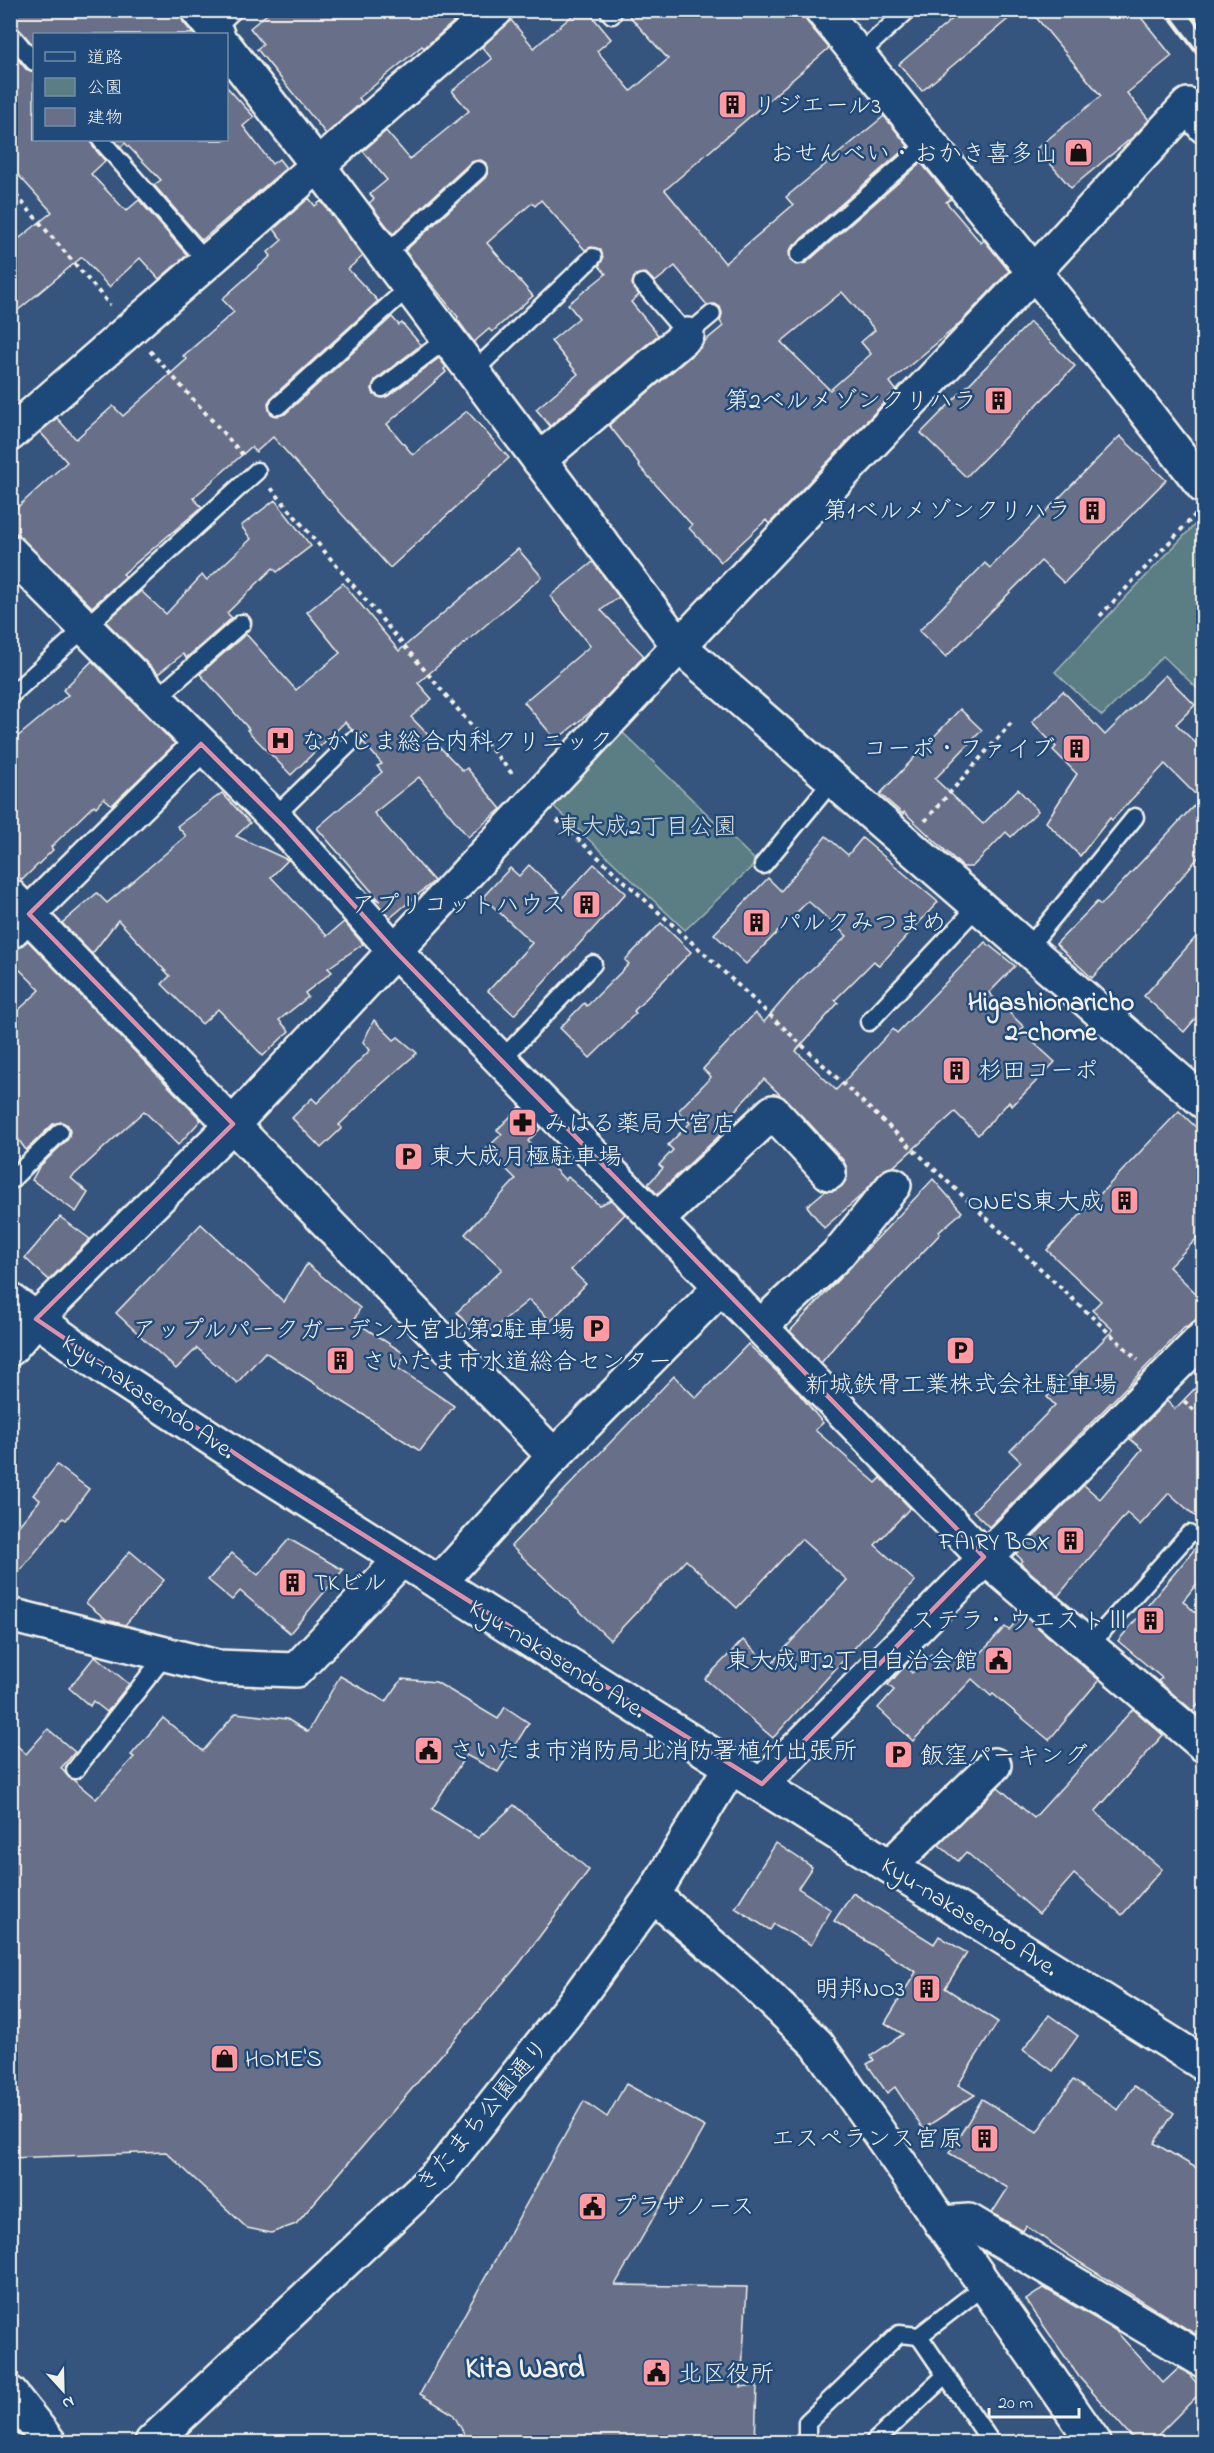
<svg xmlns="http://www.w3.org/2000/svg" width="1214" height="2453" font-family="'Indie Flower','Klee One',sans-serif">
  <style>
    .green { fill: #5a7e83; stroke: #a7b8b6; stroke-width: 1.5 }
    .building { fill: #687089; stroke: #f4f1e8; stroke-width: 1.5; fill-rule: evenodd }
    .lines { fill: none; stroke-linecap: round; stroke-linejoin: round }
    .service-casing { stroke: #f4f1e8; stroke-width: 21 }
    .minor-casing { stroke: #f4f1e8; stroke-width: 38 }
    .tertiary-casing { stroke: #f4f1e8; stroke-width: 38 }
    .secondary-casing { stroke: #f4f1e8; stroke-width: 38 }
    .path { stroke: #f4f1e8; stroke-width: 4; stroke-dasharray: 4.5 4.5; stroke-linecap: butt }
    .service { stroke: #1f4a7a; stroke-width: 16 }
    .minor { stroke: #1f4a7a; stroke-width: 33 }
    .tertiary { stroke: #1f4a7a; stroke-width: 33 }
    .secondary { stroke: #1f4a7a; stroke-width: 33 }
    .rail { stroke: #f4f1e8; stroke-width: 4.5 }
    .marked { fill: none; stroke: #de8fa9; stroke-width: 4.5; stroke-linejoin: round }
    .labels { text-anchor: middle; stroke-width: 5; stroke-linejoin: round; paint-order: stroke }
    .poi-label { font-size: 24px; fill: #f4f1e8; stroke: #1f4a7a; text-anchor: start }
    .park-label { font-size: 24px; fill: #dde0d9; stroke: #1f4a7a }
    .street-label { font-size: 24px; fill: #f4f1e8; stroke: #1f4a7a }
    .neighbourhood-label { font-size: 26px; font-weight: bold; fill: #f4f1e8; stroke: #1f4a7a }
    .district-label { font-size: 30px; font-weight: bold; fill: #f4f1e8; stroke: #1f4a7a }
  </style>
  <rect width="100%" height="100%" fill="#35557e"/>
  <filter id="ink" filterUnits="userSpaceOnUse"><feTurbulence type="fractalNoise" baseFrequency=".0167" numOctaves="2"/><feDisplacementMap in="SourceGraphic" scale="12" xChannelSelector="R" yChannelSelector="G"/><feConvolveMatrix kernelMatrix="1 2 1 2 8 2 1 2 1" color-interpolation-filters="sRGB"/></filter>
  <g filter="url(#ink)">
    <g class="green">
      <path d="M1203,516V694L1163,656L1102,716L1055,672Z"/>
      <path d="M617,727L757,862L685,930L549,802Z"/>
    </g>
    <g class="building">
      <path d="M10,10H179L183,22L193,34H34V46L19,29L10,30Z"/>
      <path d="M272,10H467L424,48L422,46L359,98L362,102L326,134L257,49L263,44L250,28Z"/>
      <path d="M579,10H587L611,39L597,51L631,91L668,59L624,10H804L807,22L829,48L665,190L725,263L793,205L786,197L884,116L908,146L792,247L789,252L791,261L796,265L806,263L921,163L951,199L946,202L981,243L984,240L1009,271L956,327L890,382L896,390L769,524L766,520L721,562L689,528L692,525L639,466L640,465L609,425L699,349L705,341L723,326L720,321L722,313L720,307L715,304L707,305L675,266L655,282L646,273L636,275L632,284L639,295L631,302L658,335L550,426L536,409L578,374L551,341L579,318L568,304L606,274L599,266L603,259L601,250L591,247L585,250L541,200L535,206L532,203L487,243L533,296L492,332L489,329L474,342L457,319L458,317L405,251L485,178L488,173L486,163L481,160L471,162L393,234L369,203L374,199L370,194L387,180L363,151L386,131L410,159L469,111L452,91L492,59L482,47L511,20L534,48ZM842,292L875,330L861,342L871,354L830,390L781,342Z"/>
      <path d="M963,10H1019L922,91L899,64Z"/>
      <path d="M1030,10H1135L1172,56L1127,93L1149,120L1134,136L1071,188L1037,148L1101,96Z"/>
      <path d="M10,50L26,69L34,72V140H91L93,147L105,161L91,174L126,211L139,200L187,255L159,279L140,258L109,287L82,257L10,317V246L52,212L10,166Z"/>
      <path d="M226,86L254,117L243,126L272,164L279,159L286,168L202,240L154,185L161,180L125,143L121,147L114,140H226Z"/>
      <path d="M309,198L315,206L321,201L363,256L348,269L378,301L271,398L268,403L270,413L275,416L285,414L392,317L399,325L402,323L421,345L375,380L372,389L374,395L383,398L388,396L439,358L446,367L444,369L446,372L387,424L413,455L467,411L509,458L390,568L273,437L256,452L251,447L193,498L202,507L123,574L126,576L92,607L10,527V514L67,462L40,432L57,418L76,439L113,406L123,416L187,359L183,356L234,312L222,299L271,256L268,252L282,240L274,229Z"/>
      <path d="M1030,322L1075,366L966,477L921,433Z"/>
      <path d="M1120,436L1166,480L1064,583L1041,561L946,657L919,631L985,563L990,568Z"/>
      <path d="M275,500L311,546L277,572L273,568L227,613L232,618L186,658L183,654L158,674L106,622L141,591L166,614L202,575L207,580L251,539L241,526Z"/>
      <path d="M518,549L542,577L418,683L432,699L411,717L463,771L467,768L501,809L468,837L419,777L374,813L434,881L390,918L372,897L380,901L317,828L382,772L377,766L382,764L363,742L361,733L352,730L345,722L291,775L247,730L249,729L200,674L246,634L296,690L340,653L307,612L343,583L399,651Z"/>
      <path d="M593,562L619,597L601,610L644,656L598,706L556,740L524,702L590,646L550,596Z"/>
      <path d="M92,661L175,744L112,805L104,798L96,807L94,805L51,847L53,850L22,880L10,868V743L68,695L63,690Z"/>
      <path d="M1165,675L1195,705L1176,724L1203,750V852L1132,935L1092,978L1056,944L1097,902L1101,905L1200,799L1165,764L1112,820L1110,818L1080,856L1046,822L1077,774L1053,750L1056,747L1032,722L1063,691L1105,735Z"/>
      <path d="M960,709L982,730L935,779L983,824L1018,789L1038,811L1011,837L1006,832L972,867H963L904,812L903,814L880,794Z"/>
      <path d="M222,793L250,823L236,836L288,860L271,877L327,936L344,922L363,944L328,968L332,972L305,993L308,997L279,1020L289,1031L263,1056L218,1009L202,1024L162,984L170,976L118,920L92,954L62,923L97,893L107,903L186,836L177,826Z"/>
      <path d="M826,836L848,855L862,838L938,902L879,966L874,961L835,1000L838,1003L796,1051L836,1090L893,1029L897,1033L985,942L1015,966L989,993L1024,1027L1020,1030L1055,1062L1012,1106L1009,1102L978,1135L955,1112L893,1167L880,1173L864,1193L824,1228L807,1206L825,1191H834L842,1186L847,1178V1168L843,1160L809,1123L764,1079L730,1116L735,1121L657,1194L648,1184L663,1168L659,1165L673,1150L668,1145L690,1123L678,1111L711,1077L703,1069L755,1013L764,1022L800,980L847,936L808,901L746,964L714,934L768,878L781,891Z"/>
      <path d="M594,864L626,893L514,1015L488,991L532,943L483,897L510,868L519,876L529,865L563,897Z"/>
      <path d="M661,923L691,952L634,1011L636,1013L590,1058L560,1028L584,1003L587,1006L629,964L625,960Z"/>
      <path d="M1203,929V1010L1184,1032L1144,996Z"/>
      <path d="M28,941L201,1120L178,1145L144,1111L71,1178L88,1193L76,1212L32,1180L39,1167L68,1139L70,1130L68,1125L62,1122L53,1124L26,1150L10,1128V1018L40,990L10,960V953Z"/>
      <path d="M374,1020L394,1040L398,1037L417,1053L376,1089L339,1125L342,1128L321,1148L292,1118L312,1098L317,1103L370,1050L363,1042Z"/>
      <path d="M520,1107L541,1128L528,1141L565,1180L568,1177L599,1205L611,1200L625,1214L571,1270L586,1284L551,1321L529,1300L479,1340L457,1312L502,1269L465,1234L516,1179L486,1149L502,1134L497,1130Z"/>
      <path d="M1179,1111L1203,1134V1232L1169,1267L1203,1300V1313L1186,1328L1185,1327L989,1527L973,1511L1021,1462L1010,1451L1055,1405L1047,1397L1113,1330L1092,1310L1101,1301L1047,1250Z"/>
      <path d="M933,1179L962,1212L939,1232L940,1234L843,1336L821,1363L790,1331Z"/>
      <path d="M60,1217L90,1239L49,1280L25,1258Z"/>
      <path d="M201,1224L284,1302L307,1264L360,1308L354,1321L405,1354L398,1368L454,1406L420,1451L265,1352L237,1383L197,1348L176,1369L116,1313Z"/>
      <path d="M748,1344L796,1390L823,1423L815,1430L876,1483L881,1478L910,1508L875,1545L915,1581L773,1738L705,1679L743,1640L770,1665L847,1580L801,1539L737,1608L686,1560L610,1640L511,1546L674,1376L696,1398Z"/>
      <path d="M1203,1380V1523L1169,1493L1140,1525L1127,1513L1058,1596L1020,1563L1022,1560L1016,1554L1084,1485L1100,1499L1142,1449L1130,1439L1167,1401L1175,1409Z"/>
      <path d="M57,1465L89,1489L66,1520L63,1518L10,1583V1536L40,1500L33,1495Z"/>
      <path d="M289,1539L343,1570L290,1633L240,1591L232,1600L208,1580L232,1553L258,1575Z"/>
      <path d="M1203,1539V1576L1183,1601L1203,1620V1699L1193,1711L1158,1681L1162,1678L1118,1641Z"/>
      <path d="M130,1551L164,1580L125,1625L107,1620L86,1603Z"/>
      <path d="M1022,1614L1099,1680L1049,1740L993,1694L991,1696L972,1679L913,1741L878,1708L894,1690L888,1685L905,1666L912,1673L931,1654L941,1664L960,1653L971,1664L1005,1627L1009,1630Z"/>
      <path d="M95,1656L129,1684L107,1712L93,1701L90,1706L69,1688Z"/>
      <path d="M340,1676L386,1702L402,1679L436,1682L498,1719L505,1707L529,1723L498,1772L466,1755L432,1809L478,1838L514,1805L589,1870L519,1964L296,2224L271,2233L247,2228L166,2152L10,2158V1739L26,1754L48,1729L75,1752L61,1768L66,1774L96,1799L134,1757L131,1755L163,1718L203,1751L236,1713L287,1719L308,1732Z"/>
      <path d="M1133,1709L1163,1735L1095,1812L1162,1869L1122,1915L1074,1874L1039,1914L966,1852L958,1861L939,1845L998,1787L1034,1818Z"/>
      <path d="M776,1843L812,1867L798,1888L831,1910L811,1945L774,1924L770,1930L735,1908Z"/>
      <path d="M853,1893L934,1944L939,1936L967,1953L945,1988L998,2022L958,2085L975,2095L923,2129L895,2087L887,2093L867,2064L874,2060L871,2056L903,2034L885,2023L916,1972L834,1921Z"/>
      <path d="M1049,2015L1078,2036L1053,2071L1023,2050Z"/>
      <path d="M1073,2080L1118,2110L1134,2086L1174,2113L1154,2143L1203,2172V2339L1079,2262L1026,2226L1023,2231L992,2213L1008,2188L949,2153L982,2099L1037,2132Z"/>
      <path d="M626,2084L705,2127L615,2285L747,2287L741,2387L757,2385L755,2442H469L453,2414L420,2394L584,2101L607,2117Z"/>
      <path d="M1044,2288L1115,2330L1163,2383L1179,2368L1187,2372L1203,2390L1151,2442H1136L1079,2377L1026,2300Z"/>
    </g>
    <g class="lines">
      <defs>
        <g id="service">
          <path d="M608,10L612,15"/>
          <path d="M213,30L234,10"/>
          <path d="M15,39L34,62"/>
          <path d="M858,55L908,10"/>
          <path d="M101,140L208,263"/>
          <path d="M385,255L478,170"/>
          <path d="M799,255L929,142"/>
          <path d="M642,283L687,335L712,314"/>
          <path d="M473,372L593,257"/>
          <path d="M382,388L448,338"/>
          <path d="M278,406L409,287"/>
          <path d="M10,696L257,471"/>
          <path d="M156,699L242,623"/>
          <path d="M274,817L353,740"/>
          <path d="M763,865L833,780"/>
          <path d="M1027,949L1135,817"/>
          <path d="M869,1022L978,906"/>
          <path d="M501,1060L593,964"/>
          <path d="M10,1181L60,1132"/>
          <path d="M1089,1646L1189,1534"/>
          <path d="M75,1770L166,1654"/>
          <path d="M919,2336L991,2442"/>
          <path d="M807,2442V2422L899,2334L919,2336L985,2285"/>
          <path d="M874,2442L946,2375"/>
        </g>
        <g id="minor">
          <path d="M198,10L217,34"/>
          <path d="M822,10L1114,371L1204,487"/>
          <path d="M226,47L319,167L679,646L1204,1102"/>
          <path d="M10,434L496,10"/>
          <path d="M539,460L687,335"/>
          <path d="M10,552L283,826L395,951L984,1557L1204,1745"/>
          <path d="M10,896L554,1456"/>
          <path d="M10,932L201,744"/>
          <path d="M657,1220L773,1112L829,1173"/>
          <path d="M761,1326L837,1255L894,1185"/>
          <path d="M10,1349L36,1319L233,1124L679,646L1034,272L1188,105L1204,126"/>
          <path d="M439,1583L554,1456L722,1286"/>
          <path d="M762,1784L1204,1337"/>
          <path d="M890,1866L994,1765"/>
          <path d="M941,2223L969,2221L1204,2361"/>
        </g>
        <g id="tertiary">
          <path d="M10,1615L217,1667L296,1670L401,1560"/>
          <path d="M653,1895L748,1977L817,2044L1094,2442"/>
          <path d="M10,2393L49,2442"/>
          <path d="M152,2442L441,2171L573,2004L653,1895L731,1766"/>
        </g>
        <path id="secondary" d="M10,1300L110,1372L258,1469L1204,2064"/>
      </defs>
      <use href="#service" class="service-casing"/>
      <use href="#minor" class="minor-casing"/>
      <use href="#tertiary" class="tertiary-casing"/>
      <use href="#secondary" class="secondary-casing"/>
      <g class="path">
        <path d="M10,188L110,305"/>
        <path d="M150,351L243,455"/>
        <path d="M271,488L514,776"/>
        <path d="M1100,616L1195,515"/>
        <path d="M557,820L708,957L1138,1360"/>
        <path d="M925,821L1012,722"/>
        <path d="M1184,1401L1204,1419"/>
      </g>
      <use href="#service" class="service"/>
      <use href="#minor" class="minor"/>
      <use href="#tertiary" class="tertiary"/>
      <use href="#secondary" class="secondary"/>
      <g class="rail">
        <path d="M1165,10L1204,62"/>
        <path d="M1187,10L1204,33"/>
      </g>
    </g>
  </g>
  <path class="marked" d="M201,744L283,826L395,951L984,1557L762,1784L258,1469L36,1319L233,1124L29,914Z"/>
  <defs>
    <symbol id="building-square" viewBox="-11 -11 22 22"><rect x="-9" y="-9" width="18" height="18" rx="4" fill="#ff9aa2" stroke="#1f4a7a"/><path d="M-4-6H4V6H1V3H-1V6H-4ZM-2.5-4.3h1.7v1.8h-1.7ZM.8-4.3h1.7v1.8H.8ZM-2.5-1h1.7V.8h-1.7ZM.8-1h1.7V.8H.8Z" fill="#111"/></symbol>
    <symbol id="shop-square" viewBox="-11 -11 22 22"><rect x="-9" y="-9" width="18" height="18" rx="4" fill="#ff9aa2" stroke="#1f4a7a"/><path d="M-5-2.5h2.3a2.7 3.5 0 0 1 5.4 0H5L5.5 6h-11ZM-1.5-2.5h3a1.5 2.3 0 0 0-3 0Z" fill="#111"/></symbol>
    <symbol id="hospital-square" viewBox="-11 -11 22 22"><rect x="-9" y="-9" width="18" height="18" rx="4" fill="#ff9aa2" stroke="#1f4a7a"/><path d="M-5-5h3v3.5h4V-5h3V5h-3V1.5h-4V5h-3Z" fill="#111"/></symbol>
    <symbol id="pharmacy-square" viewBox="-11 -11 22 22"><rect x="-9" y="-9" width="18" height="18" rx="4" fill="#ff9aa2" stroke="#1f4a7a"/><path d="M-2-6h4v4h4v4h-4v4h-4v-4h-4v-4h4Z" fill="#111"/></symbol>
    <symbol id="parking-square" viewBox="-11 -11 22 22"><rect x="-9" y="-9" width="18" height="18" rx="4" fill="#ff9aa2" stroke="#1f4a7a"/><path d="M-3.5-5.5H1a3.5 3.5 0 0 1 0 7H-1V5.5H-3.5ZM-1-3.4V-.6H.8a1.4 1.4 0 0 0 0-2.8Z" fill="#111"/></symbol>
    <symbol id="civic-square" viewBox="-11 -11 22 22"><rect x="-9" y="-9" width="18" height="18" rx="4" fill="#ff9aa2" stroke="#1f4a7a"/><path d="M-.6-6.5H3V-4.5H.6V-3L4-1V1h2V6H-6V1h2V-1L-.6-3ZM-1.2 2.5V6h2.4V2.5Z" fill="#111"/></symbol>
  </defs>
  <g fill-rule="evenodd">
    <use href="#building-square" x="716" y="88" width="33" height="33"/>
    <use href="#shop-square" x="1062" y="136" width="33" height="33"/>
    <use href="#building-square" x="982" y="384" width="33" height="33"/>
    <use href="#building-square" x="1076" y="494" width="33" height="33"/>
    <use href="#hospital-square" x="264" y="724" width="33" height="33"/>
    <use href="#building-square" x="1060" y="732" width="33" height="33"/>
    <use href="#building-square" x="570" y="888" width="33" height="33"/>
    <use href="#building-square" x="740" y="906" width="33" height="33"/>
    <use href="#building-square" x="940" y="1054" width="33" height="33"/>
    <use href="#pharmacy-square" x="506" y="1106" width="33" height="33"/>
    <use href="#parking-square" x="392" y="1140" width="33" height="33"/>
    <use href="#building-square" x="1108" y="1184" width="33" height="33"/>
    <use href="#parking-square" x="580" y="1312" width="33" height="33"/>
    <use href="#parking-square" x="944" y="1334" width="33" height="33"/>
    <use href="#building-square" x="324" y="1344" width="33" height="33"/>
    <use href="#building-square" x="1054" y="1524" width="33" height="33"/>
    <use href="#building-square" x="276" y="1566" width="33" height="33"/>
    <use href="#building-square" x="1134" y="1604" width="33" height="33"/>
    <use href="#civic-square" x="982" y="1644" width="33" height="33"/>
    <use href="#civic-square" x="412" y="1734" width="33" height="33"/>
    <use href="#parking-square" x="882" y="1738" width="33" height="33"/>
    <use href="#building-square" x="910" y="1972" width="33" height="33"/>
    <use href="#shop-square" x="208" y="2042" width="33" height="33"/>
    <use href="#building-square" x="968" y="2122" width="33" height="33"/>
    <use href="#civic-square" x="576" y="2190" width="33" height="33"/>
    <use href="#civic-square" x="640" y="2356" width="33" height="33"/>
  </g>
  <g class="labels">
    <g class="poi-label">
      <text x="753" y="113">リジエール3</text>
      <text x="1058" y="161" text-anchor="end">おせんべい・おかき喜多山</text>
      <text x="977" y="408" text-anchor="end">第2ベルメゾンクリハラ</text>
      <text x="1071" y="518" text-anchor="end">第1ベルメゾンクリハラ</text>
      <text x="301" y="749">なかじま総合内科クリニック</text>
      <text x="1055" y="756" text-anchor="end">コーポ・ファイブ</text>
      <text x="566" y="912" text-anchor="end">アプリコットハウス</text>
      <text x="778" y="930">パルクみつまめ</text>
      <text x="978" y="1078">杉田コーポ</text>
      <text x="544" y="1131">みはる薬局大宮店</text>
      <text x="430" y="1164">東大成月極駐車場</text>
      <text x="1104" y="1209" text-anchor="end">ONE'S東大成</text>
      <text x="575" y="1337" text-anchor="end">アップルパークガーデン大宮北第2駐車場</text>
      <text x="362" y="1369">さいたま市水道総合センター</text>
      <text x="961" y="1392" text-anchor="middle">新城鉄骨工業株式会社駐車場</text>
      <text x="1050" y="1549" text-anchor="end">FAIRY BOX</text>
      <text x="314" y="1590">TKビル</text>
      <text x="1130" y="1628" text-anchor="end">ステラ・ウエストⅢ</text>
      <text x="978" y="1668" text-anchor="end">東大成町2丁目自治会館</text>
      <text x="450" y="1758">さいたま市消防局北消防署植竹出張所</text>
      <text x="920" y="1763">飯窪パーキング</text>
      <text x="905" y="1996" text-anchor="end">明邦NO3</text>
      <text x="245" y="2066">HOME'S</text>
      <text x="963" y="2146" text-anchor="end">エスペランス宮原</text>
      <text x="613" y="2214">プラザノース</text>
      <text x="678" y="2381">北区役所</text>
    </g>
    <g class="park-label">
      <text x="647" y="834">東大成2丁目公園</text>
    </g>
    <g class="street-label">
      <text transform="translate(149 1396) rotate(34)" y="8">Kyu-nakasendo Ave.</text>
      <text transform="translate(558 1658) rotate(32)" y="8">Kyu-nakasendo Ave.</text>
      <text transform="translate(970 1916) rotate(32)" y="8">Kyu-nakasendo Ave.</text>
      <text transform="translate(482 2115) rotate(-50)" y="8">きたまち公園通り</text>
    </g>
    <g class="neighbourhood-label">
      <text x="1051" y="1010">Higashionaricho<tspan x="1051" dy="30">2-chome</tspan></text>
    </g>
    <g class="district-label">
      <text x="525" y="2377">Kita Ward</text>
    </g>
  </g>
  <rect width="1214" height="2453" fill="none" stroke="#1f4a7a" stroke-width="36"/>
  <rect x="18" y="18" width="1178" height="2417" fill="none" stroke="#f4f1e8" stroke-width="2" filter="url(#ink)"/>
  <rect x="33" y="33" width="195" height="108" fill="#1f4a7a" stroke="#748da6" stroke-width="1.5"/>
  <rect x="45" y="52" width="30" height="9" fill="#1f4a7a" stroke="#748da6" stroke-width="1.5"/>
  <text x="87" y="63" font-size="18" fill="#f4f1e8">道路</text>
  <rect x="45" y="78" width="30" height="18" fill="#5a7e83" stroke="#748da6" stroke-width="1.5"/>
  <text x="87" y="93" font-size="18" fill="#f4f1e8">公園</text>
  <rect x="45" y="108" width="30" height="18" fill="#687089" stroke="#748da6" stroke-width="1.5"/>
  <text x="87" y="123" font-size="18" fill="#f4f1e8">建物</text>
  <g transform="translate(63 2390) rotate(158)" stroke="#1f4a7a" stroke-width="4.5" paint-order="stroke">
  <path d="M0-4.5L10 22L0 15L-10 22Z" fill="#f4f1e8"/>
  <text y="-9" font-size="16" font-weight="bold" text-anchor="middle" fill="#f4f1e8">N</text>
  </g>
  <path d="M989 2408v9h90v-9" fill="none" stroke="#f4f1e8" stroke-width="3"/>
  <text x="998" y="2408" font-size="18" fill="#f4f1e8" stroke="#1f4a7a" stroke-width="4.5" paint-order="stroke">20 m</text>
</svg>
